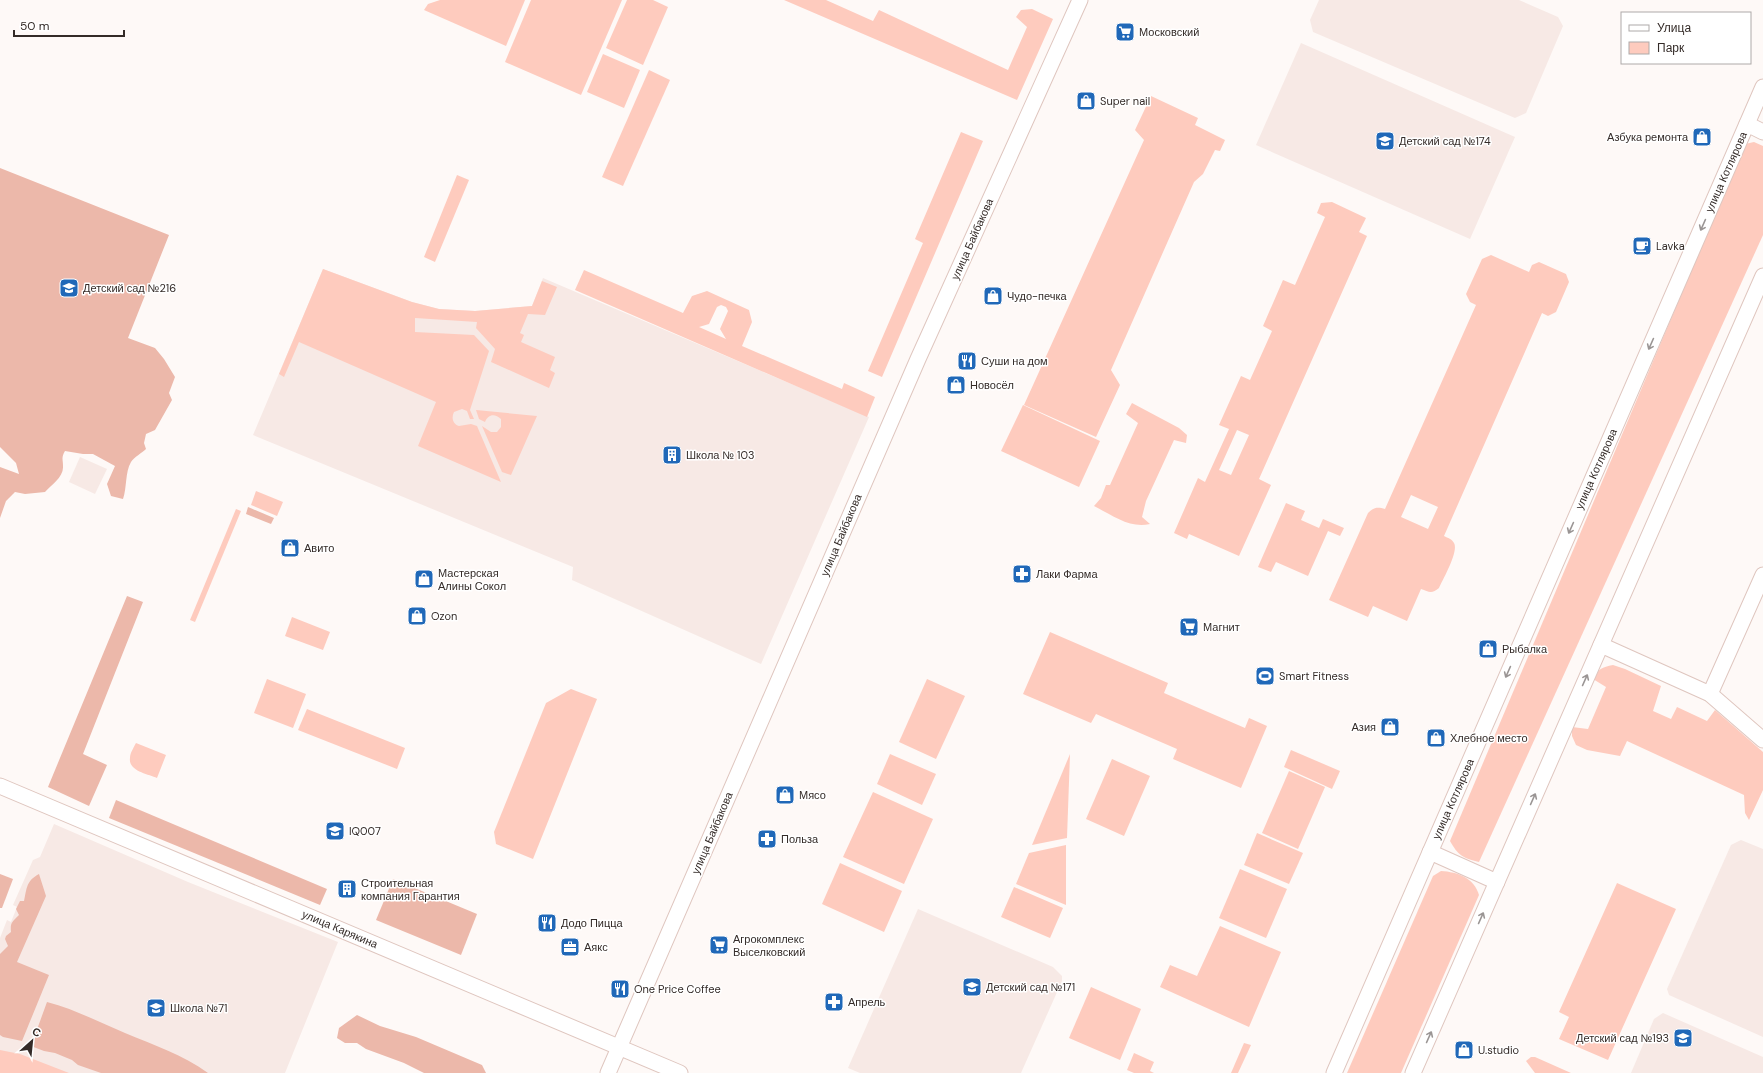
<svg xmlns="http://www.w3.org/2000/svg" width="1763" height="1073" font-family="'DM Sans',sans-serif">
  <style>
    .built { fill: #f7e9e5 }
    .green { fill: #fecbbe; fill-rule: evenodd }
    .forest { fill: #ecb8aa }
    .lines { fill: none; stroke-linecap: round; stroke-linejoin: round }
    .street-casing { stroke: #dfc6bf; stroke-width: 17 }
    .street { stroke: #fff; stroke-width: 15 }
    .oneway { stroke: #9a9594 }
    .labels { text-anchor: middle; stroke-width: 3; stroke-linejoin: round; paint-order: stroke }
    .poi-label { font-size: 11px; fill: #342b28; stroke: #fff; text-anchor: start }
    .street-label { font-size: 11px; fill: #342b28; stroke: #fff }
  </style>
  <rect width="100%" height="100%" fill="#fef9f7"/>
  <g class="built">
    <path d="M1319,0H1519L1558,17L1563,26L1526,113L1515,118L1313,32L1310,20Z"/>
    <path d="M1301,43L1515,137L1470,239L1256,145Z"/>
    <path d="M323,269L412,302L439,309L475,311L532,306L543,278L869,417L761,664L572,580L573,567L253,435Z"/>
    <path d="M80,457L107,469L95,494L69,482Z"/>
    <path d="M54,824L188,882L338,942L285,1073H0V938L7,920L11,922L17,907L13,905L33,860L40,857Z"/>
    <path d="M1741,840L1763,849V1037L1669,995L1667,989L1731,845Z"/>
    <path d="M918,909L1053,967L1062,976V981L1021,1073H860L848,1068Z"/>
    <path d="M1663,1013L1763,1057V1073H1631L1654,1019Z"/>
  </g>
  <g class="green">
    <path d="M440,0H525L506,46L424,10L428,4Z"/>
    <path d="M531,0H622L581,95L505,62Z"/>
    <path d="M627,0H653L668,7L643,65L606,48Z"/>
    <path d="M784,0H826L873,21L879,10L1008,70L1027,27L1016,17L1021,10L1032,9L1053,19L1017,100Z"/>
    <path d="M603,54L640,70L624,108L587,92Z"/>
    <path d="M649,70L670,80L623,186L602,177Z"/>
    <path d="M1151,96L1198,118L1195,125L1225,140L1220,151L1215,150L1203,174L1194,182L1111,370L1120,385L1096,437L1024,405L1144,140L1135,130Z"/>
    <path d="M961,132L983,141L882,377L868,371L923,243L915,239Z"/>
    <path d="M1754,142L1763,146V235L1479,862C1462,858 1458,855 1450,841L1745,144Z"/>
    <path d="M457,175L469,180L435,262L424,257Z"/>
    <path d="M1332,202L1366,218L1359,232L1367,236L1259,479L1271,485L1239,556L1189,534L1187,539L1174,533L1198,478L1205,482L1229,429L1219,425L1241,376L1250,380L1272,331L1263,326L1283,280L1295,285L1325,217L1317,213L1321,203ZM1237,430L1249,435L1231,475L1219,470Z"/>
    <path d="M1491,255L1529,272L1532,265L1539,262L1566,274L1569,282L1556,312L1548,316L1542,313L1444,536C1448,538 1452,539 1454,543C1459,551 1443,579 1439,588C1432,594 1429,592 1421,589L1407,621L1373,606L1368,617L1329,600L1368,513C1374,507 1378,507 1385,509L1476,305L1470,302L1466,294L1482,259ZM1411,495L1438,507L1428,529L1401,517Z"/>
    <path d="M323,269L412,302L439,309L475,311L532,306L542,281L557,287L545,315L528,314L520,333L524,335L521,342L555,357L550,370L555,373L549,388L491,362L495,349L476,328L477,322L415,318V332L474,335L489,351L470,410L474,419H470L467,411L462,409L454,412C451,418 453,424 459,426L471,424L477,426L501,482L418,446L436,402L299,342L284,377L279,374Z"/>
    <path d="M584,270L683,313L692,296L707,291L749,310L752,322L742,346L842,389L844,383L875,397L867,417L575,290ZM721,305L726,307L728,311L720,329L726,339L699,327L709,324L717,307Z"/>
    <path d="M1132,403L1179,428L1187,435L1186,443L1174,440L1146,501L1142,517L1150,524C1130,529 1112,515 1094,506L1101,498L1106,485H1110L1138,423L1126,414Z"/>
    <path d="M1023,405L1100,441L1079,487L1001,451Z"/>
    <path d="M476,410L537,416L511,475L502,472L482,426L491,432H497L501,427V419C495,413 488,414 485,422L479,419Z"/>
    <path d="M256,491L283,502L277,516L251,505Z"/>
    <path d="M1286,503L1305,511L1301,520L1319,528L1323,519L1344,528L1340,536L1328,531L1308,576L1276,562L1271,572L1258,567Z"/>
    <path d="M236,509L241,511L195,622L190,620Z"/>
    <path d="M292,617L330,632L323,650L285,636Z"/>
    <path d="M1050,632L1168,683L1164,693L1245,728L1249,718L1267,726L1241,788L1173,759L1177,749L1096,714L1091,723L1023,694Z"/>
    <path d="M1613,665L1625,669L1661,686L1653,711L1671,719L1677,707L1707,721L1715,710L1763,752V790L1749,820L1745,813L1744,795L1627,741L1620,756L1587,750L1576,745L1572,736V727L1588,729L1606,687L1593,679C1598,669 1602,667 1613,665Z"/>
    <path d="M267,679L306,694L293,728L254,713Z"/>
    <path d="M927,679L965,696L936,759L899,742Z"/>
    <path d="M571,689L597,699L533,859L496,844L494,832L546,703Z"/>
    <path d="M307,709L405,748L397,769L298,730Z"/>
    <path d="M136,743L166,755L157,778C148,774 128,771 130,758C130,753 134,747 136,743Z"/>
    <path d="M1291,750L1340,771L1332,789L1284,767Z"/>
    <path d="M890,754L936,774L922,805L877,784Z"/>
    <path d="M1070,754L1067,838L1032,845Z"/>
    <path d="M1112,759L1150,776L1124,836L1086,819Z"/>
    <path d="M1289,771L1325,787L1298,849L1262,833Z"/>
    <path d="M873,792L933,819L904,884L843,857Z"/>
    <path d="M1257,833L1303,853L1289,884L1244,865Z"/>
    <path d="M1066,845V905L1016,884L1029,853Z"/>
    <path d="M840,863L902,891L884,932L822,904Z"/>
    <path d="M1240,869L1287,889L1266,938L1219,918Z"/>
    <path d="M1441,871C1458,872 1474,878 1479,895L1401,1073H1347L1433,876Z"/>
    <path d="M1617,883L1676,909L1608,1060L1559,1039L1569,1017L1559,1012Z"/>
    <path d="M1014,887L1063,908L1050,938L1001,917Z"/>
    <path d="M1220,926L1281,952L1249,1027L1160,987L1170,965L1197,976Z"/>
    <path d="M1091,987L1141,1009L1120,1060L1069,1038Z"/>
    <path d="M1244,1043L1251,1045L1238,1073H1231Z"/>
    <path d="M0,1050L20,1054L69,1073H0Z"/>
    <path d="M1134,1053L1154,1062L1150,1071L1154,1073H1134L1127,1070Z"/>
    <path d="M1531,1057H1535L1571,1073H1535L1526,1061Z"/>
  </g>
  <g class="forest">
    <path d="M0,168L169,235L128,338L155,348L164,359L175,377L169,393L172,400L155,430L146,434L144,443L146,449C142,453 134,457 131,462C125,472 127,488 123,499L111,496L107,484L115,466L93,454H83L65,451C61,458 63,459 63,466C64,477 51,485 45,492L25,494L15,492L6,501L0,518V467L19,474L16,463L0,447Z"/>
    <path d="M248,507L274,518L271,524L246,514Z"/>
    <path d="M127,596L143,602L83,754L107,765L89,806L48,787Z"/>
    <path d="M116,800L327,889L320,905L109,818Z"/>
    <path d="M0,874L13,879L2,908H0Z"/>
    <path d="M39,874L46,896L17,962L49,975L22,1041L3,1037L0,1035V954L8,946L5,939L6,936L11,932C10,923 12,922 19,915L16,909L20,901H24C27,888 26,881 39,874Z"/>
    <path d="M393,879L477,914L461,955L376,920Z"/>
    <path d="M47,1002C74,1009 99,1022 125,1033C154,1045 183,1055 208,1073H101L78,1065L72,1060L55,1053L44,1051L31,1046Z"/>
    <path d="M357,1015L380,1026L416,1037L482,1065L486,1073H424L404,1063L366,1049L357,1043H345L337,1038L339,1028Z"/>
  </g>
  <g class="lines">
    <defs>
      <g id="street">
        <path d="M1747,124L1763,132"/>
        <path d="M1601,645L1710,694L1763,740"/>
        <path d="M1710,694L1763,575"/>
        <path d="M0,786L680,1073"/>
        <path d="M1430,852L1497,882"/>
        <path d="M608,1073L918,359L1080,0"/>
        <path d="M1334,1073L1763,87"/>
        <path d="M1413,1073L1763,276"/>
      </g>
    </defs>
    <use href="#street" class="street-casing"/>
    <use href="#street" class="street"/>
  </g>
  <defs><path id="oneway-shaft" d="M-6 0H5M1.5-3L5.5 0L1.5 3" fill="none" stroke-width="1.6" stroke-linecap="round" stroke-linejoin="round"/></defs>
  <g class="oneway">
    <use href="#oneway-shaft" transform="translate(1703 225) rotate(114)"/>
    <use href="#oneway-shaft" transform="translate(1651 344) rotate(114)"/>
    <use href="#oneway-shaft" transform="translate(1571 528) rotate(114)"/>
    <use href="#oneway-shaft" transform="translate(1508 672) rotate(114)"/>
    <use href="#oneway-shaft" transform="translate(1585 680) rotate(-66)"/>
    <use href="#oneway-shaft" transform="translate(1533 799) rotate(-66)"/>
    <use href="#oneway-shaft" transform="translate(1481 918) rotate(-66)"/>
    <use href="#oneway-shaft" transform="translate(1429 1037) rotate(-66)"/>
  </g>
  <defs>
    <symbol id="supermarket-square" viewBox="-11 -11 22 22"><rect x="-9" y="-9" width="18" height="18" rx="4" fill="#2068b8" stroke="#fff"/><path d="M-6-5.5h2.5l.6 2H6L4.5 2H-2.5L-4.4-4H-6ZM-1.5 3.2a1.3 1.3 0 1 0 .1 0ZM3 3.2a1.3 1.3 0 1 0 .1 0Z" fill="#fff"/></symbol>
    <symbol id="shop-square" viewBox="-11 -11 22 22"><rect x="-9" y="-9" width="18" height="18" rx="4" fill="#2068b8" stroke="#fff"/><path d="M-5-2.5h2.3a2.7 3.5 0 0 1 5.4 0H5L5.5 6h-11ZM-1.5-2.5h3a1.5 2.3 0 0 0-3 0Z" fill="#fff"/></symbol>
    <symbol id="school-square" viewBox="-11 -11 22 22"><rect x="-9" y="-9" width="18" height="18" rx="4" fill="#2068b8" stroke="#fff"/><path d="M0-5L7-2L0 1L-7-2ZM-4 1L0 2.5L4 1V4Q0 6-4 4Z" fill="#fff"/></symbol>
    <symbol id="cafe-square" viewBox="-11 -11 22 22"><rect x="-9" y="-9" width="18" height="18" rx="4" fill="#2068b8" stroke="#fff"/><path d="M-5.5-4.5H6V0H3Q3 3.5 0 3.5H-2.5Q-5.5 3.5-5.5 0ZM3-3.2v2h1.7v-2ZM-6 4.5H4V6H-6Z" fill="#fff"/></symbol>
    <symbol id="restaurant-square" viewBox="-11 -11 22 22"><rect x="-9" y="-9" width="18" height="18" rx="4" fill="#2068b8" stroke="#fff"/><path d="M-5-6h1v4h1v-4h1v4h1v-4h1v5L-1.5 .5V6h-2V.5L-5-1ZM5-6V6H3V1.5H1.5Q1.5-4 5-6Z" fill="#fff"/></symbol>
    <symbol id="building-square" viewBox="-11 -11 22 22"><rect x="-9" y="-9" width="18" height="18" rx="4" fill="#2068b8" stroke="#fff"/><path d="M-4-6H4V6H1V3H-1V6H-4ZM-2.5-4.3h1.7v1.8h-1.7ZM.8-4.3h1.7v1.8H.8ZM-2.5-1h1.7V.8h-1.7ZM.8-1h1.7V.8H.8Z" fill="#fff"/></symbol>
    <symbol id="pharmacy-square" viewBox="-11 -11 22 22"><rect x="-9" y="-9" width="18" height="18" rx="4" fill="#2068b8" stroke="#fff"/><path d="M-2-6h4v4h4v4h-4v4h-4v-4h-4v-4h4Z" fill="#fff"/></symbol>
    <symbol id="stadium-square" viewBox="-11 -11 22 22"><rect x="-9" y="-9" width="18" height="18" rx="4" fill="#2068b8" stroke="#fff"/><path d="M0-5a6.5 5 0 1 0 0 10a6.5 5 0 1 0 0-10ZM-3.5-1.8h7v3.6h-7Z" fill="#fff"/></symbol>
    <symbol id="office-square" viewBox="-11 -11 22 22"><rect x="-9" y="-9" width="18" height="18" rx="4" fill="#2068b8" stroke="#fff"/><path d="M-6-3h4V-5.5h4V-3h4V5H-6ZM-1-4.5V-3h2v-1.5ZM-6 0V1H6V0Z" fill="#fff"/></symbol>
  </defs>
  <g fill-rule="evenodd">
    <use href="#supermarket-square" x="1114" y="21" width="22" height="22"/>
    <use href="#shop-square" x="1075" y="90" width="22" height="22"/>
    <use href="#shop-square" x="1691" y="126" width="22" height="22"/>
    <use href="#school-square" x="1374" y="130" width="22" height="22"/>
    <use href="#cafe-square" x="1631" y="235" width="22" height="22"/>
    <use href="#school-square" x="58" y="277" width="22" height="22"/>
    <use href="#shop-square" x="982" y="285" width="22" height="22"/>
    <use href="#restaurant-square" x="956" y="350" width="22" height="22"/>
    <use href="#shop-square" x="945" y="374" width="22" height="22"/>
    <use href="#building-square" x="661" y="444" width="22" height="22"/>
    <use href="#shop-square" x="279" y="537" width="22" height="22"/>
    <use href="#pharmacy-square" x="1011" y="563" width="22" height="22"/>
    <use href="#shop-square" x="413" y="568" width="22" height="22"/>
    <use href="#shop-square" x="406" y="605" width="22" height="22"/>
    <use href="#supermarket-square" x="1178" y="616" width="22" height="22"/>
    <use href="#shop-square" x="1477" y="638" width="22" height="22"/>
    <use href="#stadium-square" x="1254" y="665" width="22" height="22"/>
    <use href="#shop-square" x="1379" y="716" width="22" height="22"/>
    <use href="#shop-square" x="1425" y="727" width="22" height="22"/>
    <use href="#shop-square" x="774" y="784" width="22" height="22"/>
    <use href="#school-square" x="324" y="820" width="22" height="22"/>
    <use href="#pharmacy-square" x="756" y="828" width="22" height="22"/>
    <use href="#building-square" x="336" y="878" width="22" height="22"/>
    <use href="#restaurant-square" x="536" y="912" width="22" height="22"/>
    <use href="#supermarket-square" x="708" y="934" width="22" height="22"/>
    <use href="#office-square" x="559" y="936" width="22" height="22"/>
    <use href="#school-square" x="961" y="976" width="22" height="22"/>
    <use href="#restaurant-square" x="609" y="978" width="22" height="22"/>
    <use href="#pharmacy-square" x="823" y="991" width="22" height="22"/>
    <use href="#school-square" x="145" y="997" width="22" height="22"/>
    <use href="#school-square" x="1672" y="1027" width="22" height="22"/>
    <use href="#shop-square" x="1453" y="1039" width="22" height="22"/>
  </g>
  <g class="labels">
    <g class="poi-label">
      <text x="1139" y="36">Московский</text>
      <text x="1100" y="105">Super nail</text>
      <text x="1688" y="141" text-anchor="end">Азбука ремонта</text>
      <text x="1399" y="145">Детский сад №174</text>
      <text x="1656" y="250">Lavka</text>
      <text x="83" y="292">Детский сад №216</text>
      <text x="1007" y="300">Чудо-печка</text>
      <text x="981" y="365">Суши на дом</text>
      <text x="970" y="389">Новосёл</text>
      <text x="686" y="459">Школа № 103</text>
      <text x="304" y="552">Авито</text>
      <text x="438" y="577">Мастерская<tspan x="438" dy="13">Алины Сокол</tspan></text>
      <text x="1036" y="578">Лаки Фарма</text>
      <text x="431" y="620">Ozon</text>
      <text x="1203" y="631">Магнит</text>
      <text x="1502" y="653">Рыбалка</text>
      <text x="1279" y="680">Smart Fitness</text>
      <text x="1376" y="731" text-anchor="end">Азия</text>
      <text x="1450" y="742">Хлебное место</text>
      <text x="799" y="799">Мясо</text>
      <text x="349" y="835">IQ007</text>
      <text x="781" y="843">Польза</text>
      <text x="361" y="887">Строительная<tspan x="361" dy="13">компания Гарантия</tspan></text>
      <text x="561" y="927">Додо Пицца</text>
      <text x="733" y="943">Агрокомплекс<tspan x="733" dy="13">Выселковский</tspan></text>
      <text x="584" y="951">Аякс</text>
      <text x="986" y="991">Детский сад №171</text>
      <text x="634" y="993">One Price Coffee</text>
      <text x="848" y="1006">Апрель</text>
      <text x="170" y="1012">Школа №71</text>
      <text x="1669" y="1042" text-anchor="end">Детский сад №193</text>
      <text x="1478" y="1054">U.studio</text>
    </g>
    <g class="street-label">
      <text transform="translate(1726 172) rotate(-66)" y="4">улица Котлярова</text>
      <text transform="translate(972 239) rotate(-66)" y="4">улица Байбакова</text>
      <text transform="translate(1596 469) rotate(-66)" y="4">улица Котлярова</text>
      <text transform="translate(841 535) rotate(-67)" y="4">улица Байбакова</text>
      <text transform="translate(1453 799) rotate(-66)" y="4">улица Котлярова</text>
      <text transform="translate(712 833) rotate(-67)" y="4">улица Байбакова</text>
      <text transform="translate(340 929) rotate(23)" y="4">улица Карякина</text>
    </g>
  </g>
  <rect x="1621" y="12" width="130" height="52" fill="#ffffff" stroke="#aeaaa9"/>
  <rect x="1629" y="25" width="20" height="6" fill="#ffffff" stroke="#aeaaa9"/>
  <text x="1657" y="32" font-size="12" fill="#342b28">Улица</text>
  <rect x="1629" y="42" width="20" height="12" fill="#fecbbe" stroke="#aeaaa9"/>
  <text x="1657" y="52" font-size="12" fill="#342b28">Парк</text>
  <g transform="translate(32 1041) rotate(27)" stroke="#ffffff" stroke-width="3" paint-order="stroke">
  <path d="M0-3L7 15L0 10L-7 15Z" fill="#342b28"/>
  <text y="-6" font-size="11" font-weight="bold" text-anchor="middle" fill="#342b28">С</text>
  </g>
  <path d="M14 30v6h110v-6" fill="none" stroke="#342b28" stroke-width="2"/>
  <text x="20" y="30" font-size="12" fill="#342b28" stroke="#ffffff" stroke-width="3" paint-order="stroke">50 m</text>
</svg>
